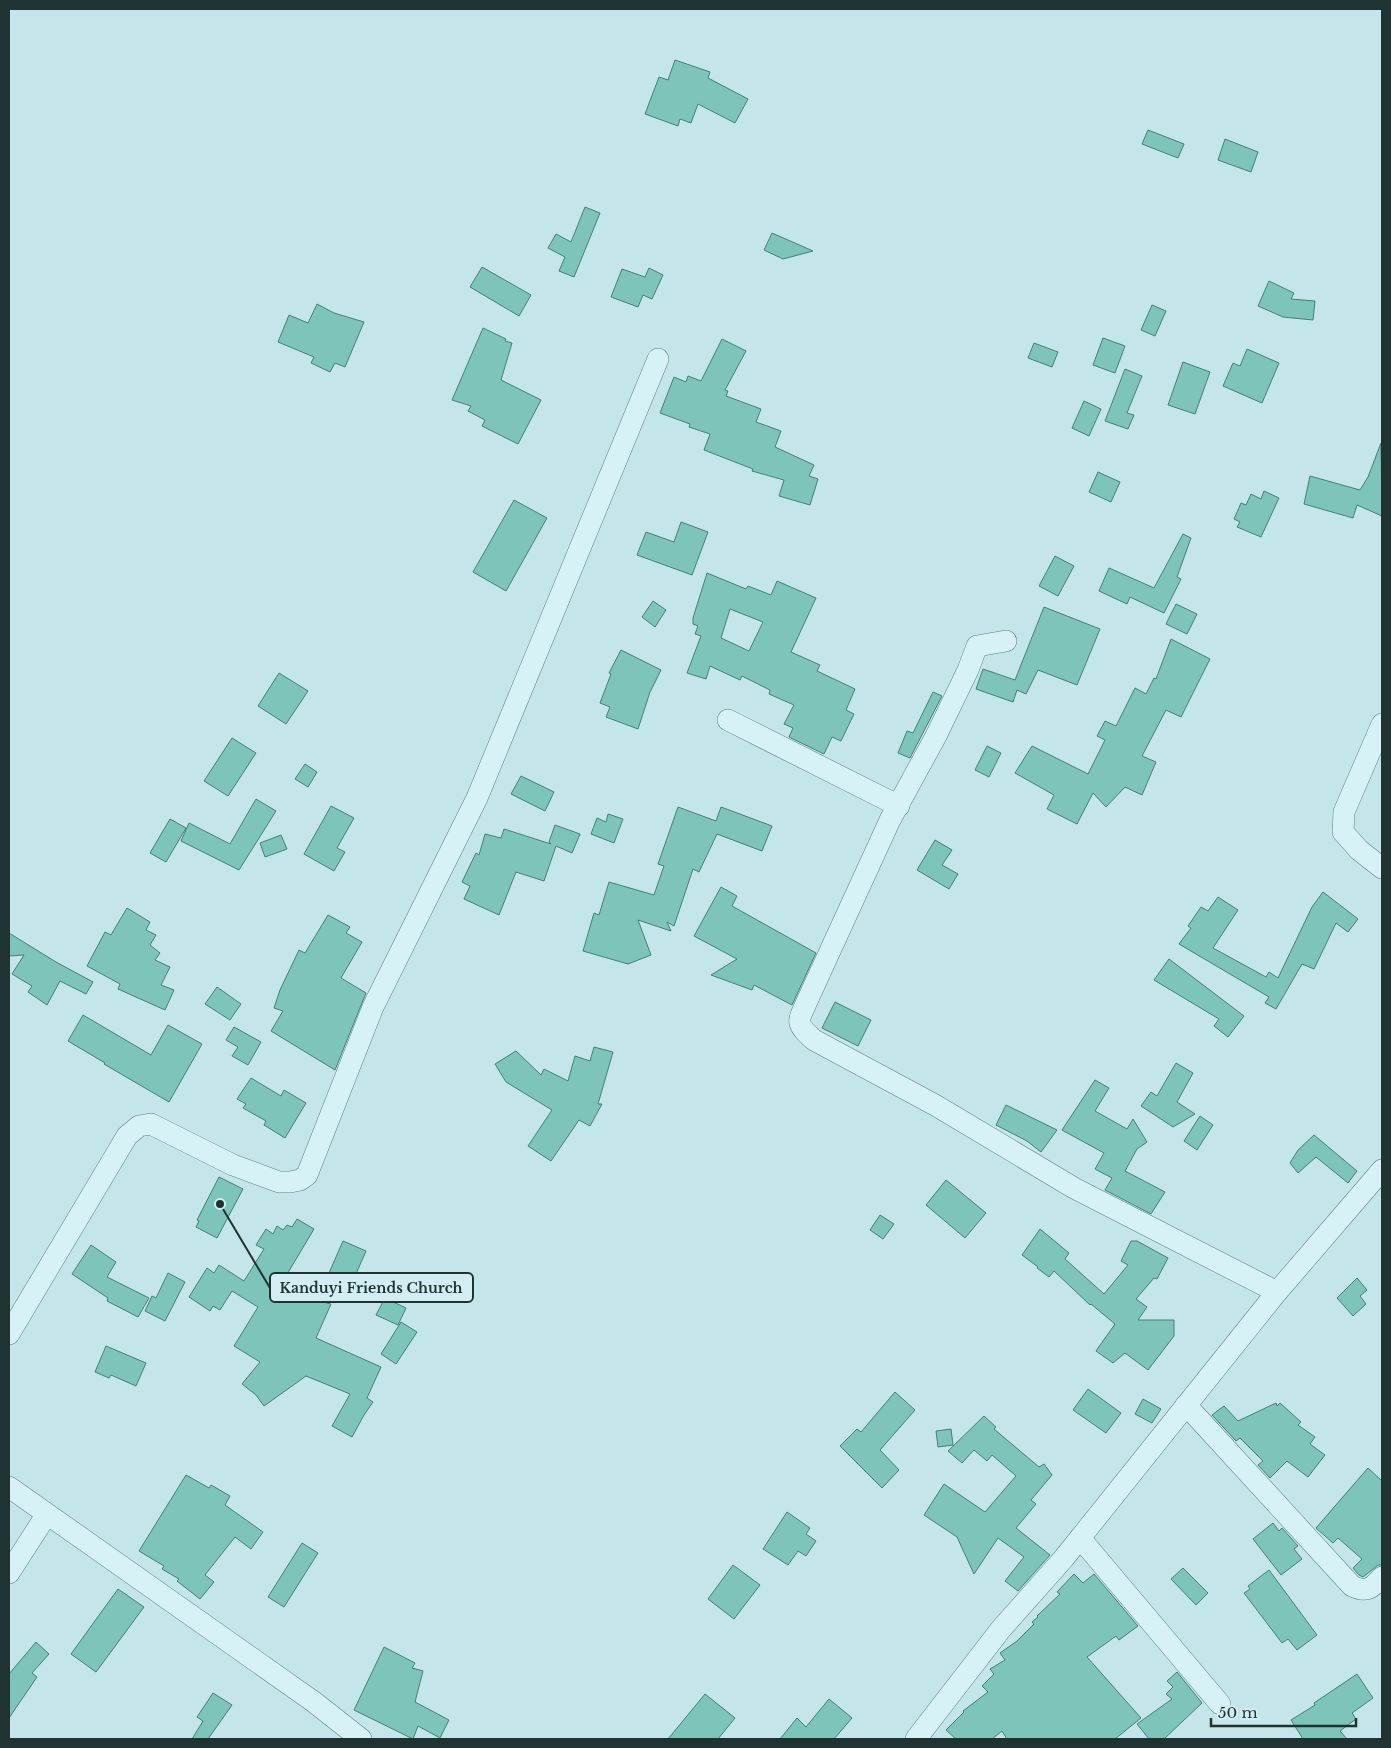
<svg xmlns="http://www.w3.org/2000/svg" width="1391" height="1748" font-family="'Libre Baskerville',serif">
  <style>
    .building { fill: #7dc5ba; stroke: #448075; fill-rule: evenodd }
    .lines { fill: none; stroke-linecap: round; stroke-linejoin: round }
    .minor-casing { stroke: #5c8381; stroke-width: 22 }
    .minor { stroke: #d6f2f6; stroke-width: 21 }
    .leader { fill: none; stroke: #1f3432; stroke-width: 2 }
    .callout-dot { fill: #1f3432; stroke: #d3eef2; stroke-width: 2 }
    .callout { fill: #d3eef2; stroke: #1f3432; stroke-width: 2 }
    .callout-label { font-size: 14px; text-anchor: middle; font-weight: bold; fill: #1f3432 }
  </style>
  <rect width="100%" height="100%" fill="#c4e5ea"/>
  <g class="building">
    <path d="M675,60L710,72L708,78L748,99L735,123L698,104L691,123L680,119L678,126L645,114L659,77L668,80Z"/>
    <path d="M1148,130L1184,144L1178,158L1142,144Z"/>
    <path d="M1225,139L1258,152L1251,172L1218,160Z"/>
    <path d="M585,207L600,213L574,277L559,271L565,257L548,248L556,234L571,242Z"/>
    <path d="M772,233L813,251L783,259L764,250Z"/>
    <path d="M482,267L531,295L519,316L470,287Z"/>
    <path d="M649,268L663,275L652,299L643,295L638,307L611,297L622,269L645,277Z"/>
    <path d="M1269,281L1294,293L1291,299L1315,301L1313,320L1283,317L1258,306Z"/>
    <path d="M317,304L334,313L364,322L345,367L335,363L330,372L311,363L314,357L278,342L289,315L308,323Z"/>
    <path d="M1152,305L1166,311L1155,336L1141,330Z"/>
    <path d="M483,328L506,339L505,341L512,343L501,380L541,400L518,444L482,426L485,420L468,411L471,406L452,400Z"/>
    <path d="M1103,338L1125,346L1115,373L1093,365Z"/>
    <path d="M722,339L746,351L725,390L728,391L726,396L761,409L756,422L781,431L775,447L814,465L809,476L818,479L810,505L779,496L784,480L752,471L753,469L704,450L710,434L689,427L690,424L660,413L674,377L686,382L688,376L701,381Z"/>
    <path d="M1034,343L1058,352L1052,367L1028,358Z"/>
    <path d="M1247,349L1279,363L1262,403L1223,386L1233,363L1240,366Z"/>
    <path d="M1183,362L1210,372L1195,414L1168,405Z"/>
    <path d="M1125,369L1142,376L1127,413L1134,415L1128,429L1105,421Z"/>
    <path d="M1084,401L1101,409L1089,436L1072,428Z"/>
    <path d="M1381,443L1382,516L1357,505L1353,518L1304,504L1310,476L1360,490L1368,477Z"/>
    <path d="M1098,472L1120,482L1111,502L1089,492Z"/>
    <path d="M1264,491L1279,498L1261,537L1237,527L1240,522L1234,519L1241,503L1246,505L1251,494L1261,499Z"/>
    <path d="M514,500L547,518L506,591L473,572Z"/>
    <path d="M681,522L708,532L692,575L637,555L646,532L674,542Z"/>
    <path d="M1183,534L1191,538L1177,577L1181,579L1164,613L1130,597L1127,604L1099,591L1109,568L1154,588Z"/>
    <path d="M1055,556L1074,566L1058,596L1039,586Z"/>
    <path d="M707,573L746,589L748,586L771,595L777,581L816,598L791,652L820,665L817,671L855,689L846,710L854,714L841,741L832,737L824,754L789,737L793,728L784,724L794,705L769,694L770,690L742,676L740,680L710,666L706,679L687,673L701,636L695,634L698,626L693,624V618ZM730,609L763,622L749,651L721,638Z"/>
    <path d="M653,601L666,610L655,627L642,617Z"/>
    <path d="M1176,604L1197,614L1187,634L1166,624Z"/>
    <path d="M1044,607L1100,629L1077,685L1038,670L1026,694L1017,690L1013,702L976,689L983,669L1015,680Z"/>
    <path d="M1171,639L1210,659L1181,717L1166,710L1142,756L1156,762L1142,795L1125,787L1106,807L1093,793L1077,824L1047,809L1054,795L1015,773L1032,746L1088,774L1105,740L1097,736L1105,721L1116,726L1135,688L1146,694L1154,678L1156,679Z"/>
    <path d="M621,650L661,670L650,692L638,729L606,717L610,707L600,703L611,674L609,673Z"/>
    <path d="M279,673L308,691L286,724L258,706Z"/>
    <path d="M933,692L942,696L910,758L898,753L907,731L913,733Z"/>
    <path d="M232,738L256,753L228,796L204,781Z"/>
    <path d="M987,746L1001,753L989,777L975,770Z"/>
    <path d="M305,764L317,772L308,787L295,779Z"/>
    <path d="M521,776L554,792L545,811L511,794Z"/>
    <path d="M256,799L276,811L239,870L181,841L189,823L230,844Z"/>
    <path d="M331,806L354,818L337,848L345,852L334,871L304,854Z"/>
    <path d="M678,807L716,821L721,807L772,826L762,851L717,834L699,872L693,869L674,926L667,922L671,931L638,920L651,955L628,964L583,951L594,913L599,915L609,882L654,895L664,866L658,864Z"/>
    <path d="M608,814L623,819L614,843L591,834L597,818L606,822Z"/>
    <path d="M170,819L186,828L166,862L150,853Z"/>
    <path d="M555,825L580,834L572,853L556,846L544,881L516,872L499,915L464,899L470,886L462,882L476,853L479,855L485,834L501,838L504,829L551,844L549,842Z"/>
    <path d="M281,835L287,849L265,857L260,843Z"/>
    <path d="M935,840L952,850L942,865L958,874L949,889L917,870Z"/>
    <path d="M721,887L737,896L732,906L816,953L792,1005L754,985L752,990L711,975L737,959L694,936Z"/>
    <path d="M1323,892L1358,919L1348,932L1336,923L1314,969L1302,964L1276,1009L1265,1003L1269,997L1179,944L1191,928L1188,926L1201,907L1208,911L1218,897L1238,910L1213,948L1266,977L1269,972L1278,978L1312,907Z"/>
    <path d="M127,908L150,922L146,930L156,935L150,945L160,953L155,960L170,967L161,985L174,990L165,1010L118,989L120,984L87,966L105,932L111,935Z"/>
    <path d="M328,915L350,927L346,933L362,942L341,978L366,993L335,1070L271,1031L283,1011L274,1008L280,990L299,950L305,953Z"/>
    <path d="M9,933L56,962L93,982L86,994L60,981L47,1005L28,992L32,986L12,974L24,955L9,956Z"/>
    <path d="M1169,959L1244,1016L1228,1037L1214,1026L1219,1019L1154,980Z"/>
    <path d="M217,987L241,1004L230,1020L205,1004Z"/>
    <path d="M835,1002L871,1020L858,1046L822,1028Z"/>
    <path d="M83,1015L151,1055L168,1025L202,1044L169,1102L104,1064L105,1063L68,1041Z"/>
    <path d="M234,1027L261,1042L248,1065L232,1056L238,1047L226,1040Z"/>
    <path d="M594,1047L613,1052L598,1104H602L590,1126L579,1120L551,1161L528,1146L552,1110L506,1082L495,1064L516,1051L541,1075L544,1069L568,1081L575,1056L590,1061Z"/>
    <path d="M1176,1063L1193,1073L1177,1102L1195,1114L1173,1127L1141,1106L1151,1092L1157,1096Z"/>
    <path d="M251,1078L281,1096L284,1090L306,1103L285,1138L264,1125L266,1121L243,1108L246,1104L237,1099Z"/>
    <path d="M1095,1080L1109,1088L1095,1111L1127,1129L1133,1119L1147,1142L1137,1149L1125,1171L1165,1192L1151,1214L1105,1190L1112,1178L1095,1169L1104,1153L1062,1130Z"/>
    <path d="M1006,1105L1057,1130L1041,1152L1027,1141L996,1125Z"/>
    <path d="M1200,1116L1213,1125L1197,1150L1184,1141Z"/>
    <path d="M1314,1135L1357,1171L1348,1183L1316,1157L1298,1173L1290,1163L1298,1150Z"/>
    <path d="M219,1177L243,1189L217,1238L196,1227L199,1221L197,1220Z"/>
    <path d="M946,1180L986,1213L965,1238L926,1205Z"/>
    <path d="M880,1215L894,1224L883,1239L870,1230Z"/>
    <path d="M297,1219L314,1229L286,1276L297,1282L289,1294L331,1304L316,1338L381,1367L367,1398L373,1402L364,1415L352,1437L332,1426L350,1394L306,1376L264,1406L256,1395L242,1384L260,1362L234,1346L258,1307L232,1291L220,1310L213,1306L210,1311L189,1297L207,1268L214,1273L219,1265L244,1281L264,1249L256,1245L266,1229L273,1234L277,1226L283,1230L287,1225L292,1227Z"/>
    <path d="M1040,1229L1069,1253L1065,1259L1104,1294L1128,1265L1121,1261L1131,1241H1137L1168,1258L1157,1279L1154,1278L1136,1299L1147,1307L1138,1320H1174V1336L1148,1370L1125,1353L1113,1363L1096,1351L1115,1324L1091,1304L1090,1305L1054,1271L1049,1277L1037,1268L1038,1267L1022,1255Z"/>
    <path d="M343,1241L366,1251L352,1283L329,1273Z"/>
    <path d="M91,1245L116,1262L107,1277L149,1298L138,1317L107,1301L108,1298L72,1274Z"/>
    <path d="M168,1273L185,1282L165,1321L145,1311L152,1296L156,1298Z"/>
    <path d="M1357,1278L1367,1290L1360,1296L1366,1304L1353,1316L1337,1298Z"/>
    <path d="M385,1298L406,1308L398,1325L376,1315Z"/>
    <path d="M401,1322L417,1332L396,1364L381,1354Z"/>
    <path d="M106,1346L146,1363L136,1386L111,1375L109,1378L95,1372Z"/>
    <path d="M1088,1389L1121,1413L1106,1433L1073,1410Z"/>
    <path d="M895,1392L915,1410L880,1450L899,1470L882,1488L840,1446L857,1429L861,1432Z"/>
    <path d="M1143,1399L1161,1409L1152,1423L1135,1414Z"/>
    <path d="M1276,1403L1277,1406L1280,1403L1301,1422L1298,1425L1315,1437L1310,1444L1325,1455L1308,1477L1287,1461L1270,1478L1258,1465L1263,1461L1240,1438L1236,1441L1212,1415L1224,1406L1238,1421Z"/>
    <path d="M984,1416L996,1427L994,1429L1039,1467L1044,1464L1052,1475L1031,1500L1036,1504L1016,1528L1050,1555L1018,1591L1005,1581L1024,1557L998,1538L974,1574L957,1537L924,1515L944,1484L985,1512L1016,1476L992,1455L987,1461L974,1450L962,1463L948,1451Z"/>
    <path d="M951,1429L953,1445L938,1447L936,1431Z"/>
    <path d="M1368,1468L1382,1481V1565H1378L1363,1577L1359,1575L1353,1568L1362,1559L1338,1538L1333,1543L1316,1528Z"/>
    <path d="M186,1475L209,1488L211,1485L230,1496L225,1505L263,1532L251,1549L235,1537L205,1575L214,1582L200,1599L177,1581L179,1579L162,1569L164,1566L139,1551Z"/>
    <path d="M787,1512L810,1528L806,1534L816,1541L806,1556L798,1551L788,1565L763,1549Z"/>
    <path d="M1273,1523L1279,1531L1282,1528L1298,1546L1294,1549L1302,1559L1281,1575L1253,1539Z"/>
    <path d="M302,1543L318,1553L284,1607L268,1597Z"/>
    <path d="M733,1565L760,1585L734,1619L708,1599Z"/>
    <path d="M1183,1568L1208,1593L1196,1605L1171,1579Z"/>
    <path d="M1269,1570L1317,1635L1297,1650L1288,1639L1282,1643L1244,1593L1250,1589L1248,1586Z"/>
    <path d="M1074,1574L1083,1583L1094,1574L1138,1626L1119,1640L1116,1636L1087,1657L1141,1718L1115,1739H1007L1002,1731L992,1739H956L946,1730L964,1712L963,1711L988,1692L982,1686L994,1674L990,1669L1005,1660L1000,1653L1017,1641L1034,1624L1032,1622L1038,1617L1037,1616L1060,1594L1057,1592Z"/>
    <path d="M118,1589L144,1607L96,1672L71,1654Z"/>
    <path d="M36,1642L49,1654L32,1673L37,1677L9,1718V1674Z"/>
    <path d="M384,1647L415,1663L412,1668L423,1671L415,1702L449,1720L440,1738L418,1726L413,1739L354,1710Z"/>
    <path d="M1177,1672L1202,1703L1164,1739H1149L1137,1724L1172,1699L1166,1694L1173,1687L1167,1681Z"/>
    <path d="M1357,1674L1373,1698L1352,1713L1356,1719L1340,1731L1347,1739H1303L1291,1720L1315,1705L1314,1703Z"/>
    <path d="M213,1693L232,1705L208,1739H192L203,1721L197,1717Z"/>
    <path d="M705,1694L735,1718L718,1739H668Z"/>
    <path d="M829,1699L852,1718L834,1739H780L797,1718L806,1727Z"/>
  </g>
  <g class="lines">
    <defs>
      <g id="minor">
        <path d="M1006,641L977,646L968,670L936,736L890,820L808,999C798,1022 794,1022 814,1040L935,1105L1074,1188L1277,1292"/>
        <path d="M728,720L899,806"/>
        <path d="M1382,724L1344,812L1343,832L1359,850L1382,868"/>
        <path d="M9,1334L127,1136L139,1126L151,1124L233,1165L279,1182H290L300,1180L307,1175L373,1007L477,798L658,359"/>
        <path d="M1186,1405L1352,1586C1367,1593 1372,1588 1382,1577"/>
        <path d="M9,1487L314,1702L361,1739"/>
        <path d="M1080,1538L1220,1704"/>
        <path d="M9,1573L47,1514"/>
        <path d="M916,1739L1001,1629L1064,1558L1277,1292L1382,1170"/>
      </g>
    </defs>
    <use href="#minor" class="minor-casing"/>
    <use href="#minor" class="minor"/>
  </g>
  <path class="leader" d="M220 1204L270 1288"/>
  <circle class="callout-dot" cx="220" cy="1204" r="5"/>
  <rect class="callout" x="270" y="1273" width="203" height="29" rx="5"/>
  <g class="callout-label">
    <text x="371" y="1293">Kanduyi Friends Church</text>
  </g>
  <rect width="1391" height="1748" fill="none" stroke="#1f3432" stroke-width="20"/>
  <path d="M1211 1718v8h145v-8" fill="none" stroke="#1f3432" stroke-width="2.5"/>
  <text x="1218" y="1718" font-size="15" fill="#1f3432" stroke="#d3eef2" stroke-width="4" paint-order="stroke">50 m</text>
</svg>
